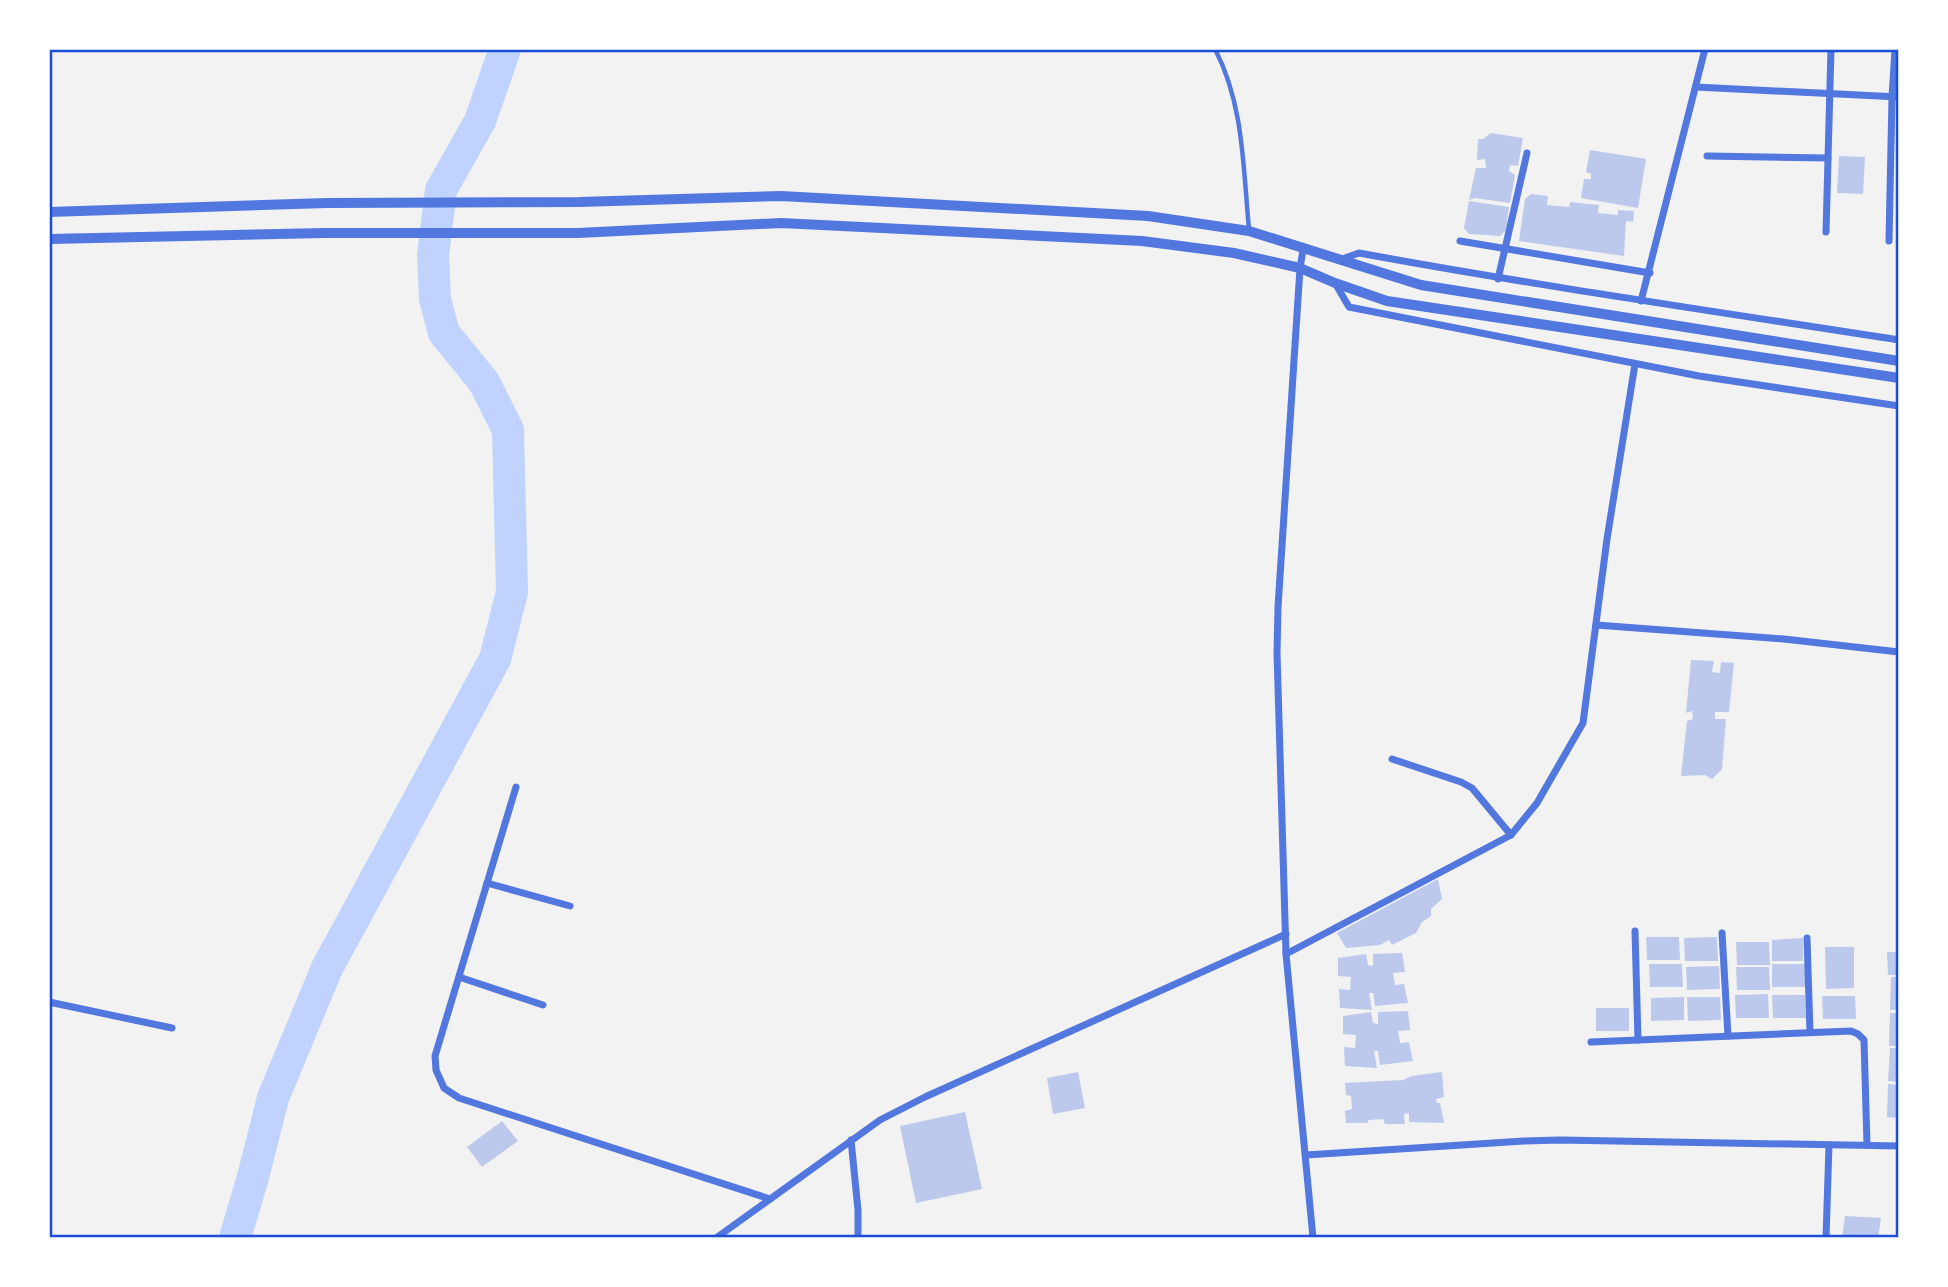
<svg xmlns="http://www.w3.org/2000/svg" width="1948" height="1287" font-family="'Space Grotesk',sans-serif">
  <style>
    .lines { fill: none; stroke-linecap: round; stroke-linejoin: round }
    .river { stroke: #bfd3fe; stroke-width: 32 }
    .building { fill: #bdc9ec }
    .service { stroke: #5277de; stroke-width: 4.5 }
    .minor { stroke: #5277de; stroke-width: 7 }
    .tertiary { stroke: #5277de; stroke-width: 10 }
    .neatline { fill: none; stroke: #1d4ed8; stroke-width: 2.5 }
  </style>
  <rect width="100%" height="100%" fill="#f2f2f2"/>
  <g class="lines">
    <path class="river" d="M235,1238L253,1177L273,1098L327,968L495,659L512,592L508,430L484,382L444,333L435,299L433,255L441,190L480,121L505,49"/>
  </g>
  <g class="building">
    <path d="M1491,133L1523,138L1518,166L1510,165L1509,171L1515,175L1510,203L1475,198L1469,200L1476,168H1486L1485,159L1477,160L1478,139H1483Z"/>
    <path d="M1590,150L1646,159L1638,208L1581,198L1584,179H1591V174L1586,172Z"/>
    <path d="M1839,156L1865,157L1863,194L1837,193Z"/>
    <path d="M1531,194L1548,196L1547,205L1569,207L1570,202L1599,205L1598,213L1618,215V210L1634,211L1633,222L1626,221L1624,256L1519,241L1525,199Z"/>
    <path d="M1469,201L1509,207L1506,230L1500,236L1469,234L1464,228Z"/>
    <path d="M1691,660L1714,661L1712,672L1720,673L1721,662L1734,663L1729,712H1715V719H1726L1722,769L1712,779L1705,775L1681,776L1687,721L1693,719L1692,711L1686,713Z"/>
    <path d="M1438,879L1442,899L1431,909V916L1422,922L1416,933L1392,945L1389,940L1380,945L1346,948L1337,933Z"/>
    <path d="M1646,937H1679L1680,960H1647Z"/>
    <path d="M1717,937L1718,961H1685L1684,938Z"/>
    <path d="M1803,938V961H1772V940Z"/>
    <path d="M1736,942H1769L1770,965H1737Z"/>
    <path d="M1825,947H1854V988L1826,989Z"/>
    <path d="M1887,952H1899V975H1888Z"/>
    <path d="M1402,953L1405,972L1393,973L1395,985L1404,984L1408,1003L1375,1006L1373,993H1369L1372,1010L1340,1008L1339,989L1350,990L1351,977L1338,976V958L1366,954L1368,965L1373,966V954Z"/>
    <path d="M1649,964H1682L1683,987H1650Z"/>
    <rect x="1772" y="964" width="33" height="23"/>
    <path d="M1719,966L1720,989L1687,990L1686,967Z"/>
    <path d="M1736,967H1769L1770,990H1737Z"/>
    <path d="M1891,977H1899V1010H1890Z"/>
    <path d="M1768,994L1769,1018H1736L1735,995Z"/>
    <path d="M1772,995H1805L1806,1018H1773Z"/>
    <path d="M1822,996H1855L1856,1019H1823Z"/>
    <path d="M1684,997V1020L1651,1021V998Z"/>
    <path d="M1687,997H1720L1721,1020L1688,1021Z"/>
    <rect x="1596" y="1008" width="33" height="23"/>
    <path d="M1408,1011L1410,1030L1398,1031L1400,1043L1409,1042L1413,1061L1380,1065L1378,1051H1374L1377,1068L1345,1066L1344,1047L1355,1048L1356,1035L1343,1034V1016L1371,1012L1373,1023L1378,1024V1012Z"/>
    <path d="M1890,1013H1899V1046H1889Z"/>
    <path d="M1890,1048H1899V1082L1888,1081Z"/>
    <path d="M1078,1072L1085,1108L1053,1114L1047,1078Z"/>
    <path d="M1442,1072L1444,1097L1436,1099L1437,1103H1440L1444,1123L1409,1122V1113L1404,1114L1405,1124H1385L1383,1119L1369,1120L1367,1123H1346L1345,1111L1352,1109L1351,1096L1346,1095L1345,1083L1403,1080L1412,1076Z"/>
    <path d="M1888,1084L1899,1085V1118L1887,1117Z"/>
    <path d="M965,1112L982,1189L916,1203L900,1126Z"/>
    <path d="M502,1121L518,1141L482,1167L467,1147Z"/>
    <path d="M1845,1216L1881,1218L1878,1238H1842Z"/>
  </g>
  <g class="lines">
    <path class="service" d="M1215,49C1244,105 1243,168 1249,229"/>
    <g class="minor">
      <path d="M1696,87L1899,97"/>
      <path d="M1707,156L1828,158"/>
      <path d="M1826,232L1831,49"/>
      <path d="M1460,241L1650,273"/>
      <path d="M1889,241L1892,97L1895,49"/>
      <path d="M1342,259L1359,253C1539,286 1719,312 1899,340"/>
      <path d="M1498,279L1527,153"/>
      <path d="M1335,283L1349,307L1699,376L1899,406"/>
      <path d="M1641,301L1705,49"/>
      <path d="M1596,625L1784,639L1899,652"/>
      <path d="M1392,759L1461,782L1472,788L1511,835"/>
      <path d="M516,787L435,1056L436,1070L444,1088L459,1098L770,1199"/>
      <path d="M487,883L570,906"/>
      <path d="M1635,931L1638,1040"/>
      <path d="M1722,933L1728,1036"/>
      <path d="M1807,938L1810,1032"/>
      <path d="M1286,954L1277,653L1278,607L1300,268L1303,250"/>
      <path d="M459,977L543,1005"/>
      <path d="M49,1002L172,1028"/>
      <path d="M1591,1042L1851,1031L1858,1034L1864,1040L1867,1145"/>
      <path d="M851,1140L858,1210V1238"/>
      <path d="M1306,1155L1524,1141L1560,1140L1899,1146"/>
      <path d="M716,1238L880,1120L925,1097L1286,934"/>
      <path d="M1313,1238L1286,954L1511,835L1537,803L1583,723L1607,539L1635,364"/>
      <path d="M1826,1238L1829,1145"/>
    </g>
    <g class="tertiary">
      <path d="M49,212L327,203L579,202L781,196L1148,216L1249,231L1421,285L1899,361"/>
      <path d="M49,239L325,233H578L781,223L1142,241L1234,253L1300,268L1335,283L1387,301L1899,378"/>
    </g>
  </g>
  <rect width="1948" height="1287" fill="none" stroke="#ffffff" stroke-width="102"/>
  <rect x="51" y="51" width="1846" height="1185" class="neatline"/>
</svg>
